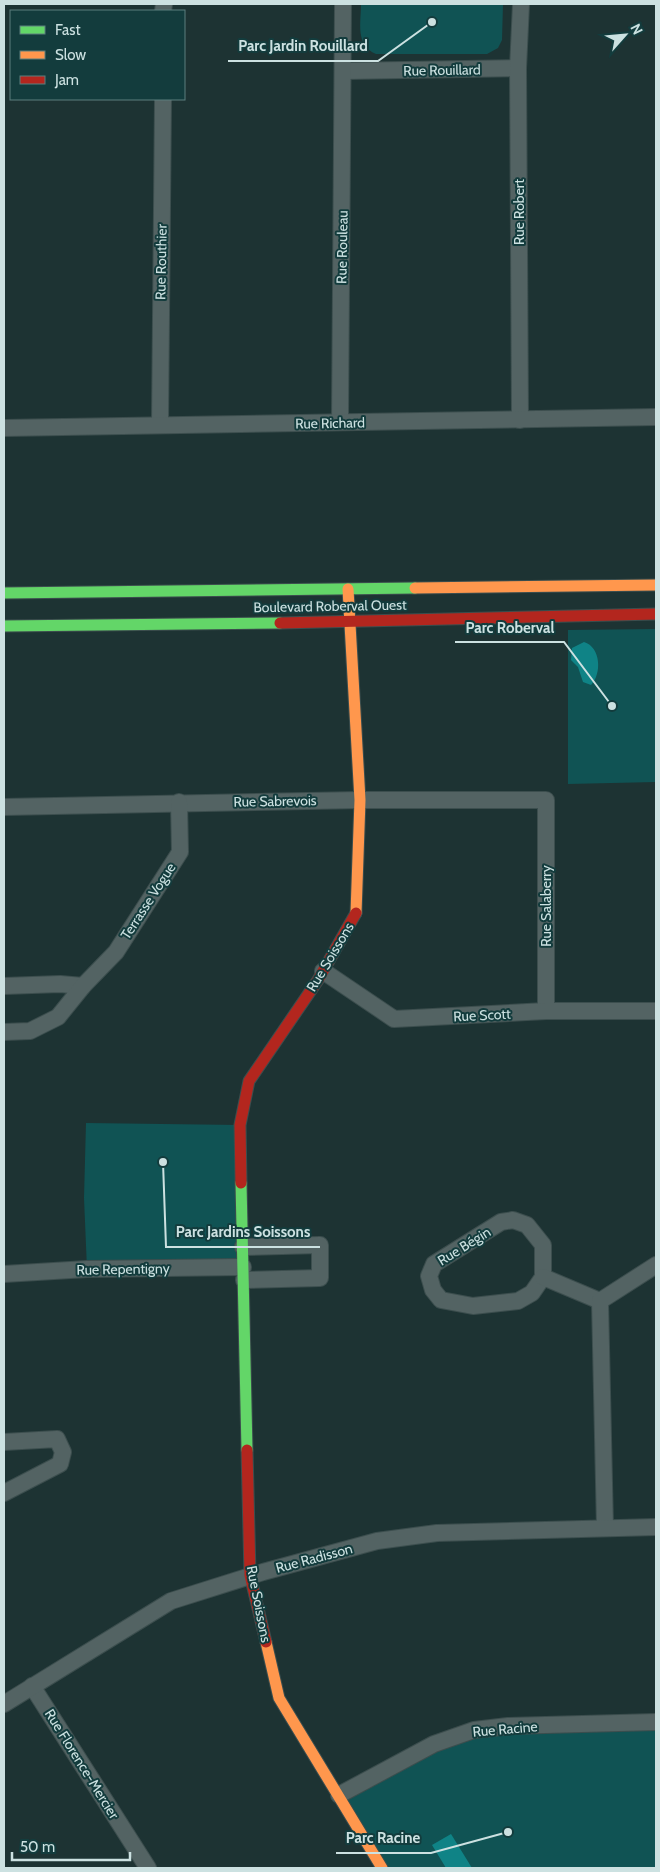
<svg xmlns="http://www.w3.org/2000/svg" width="660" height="1872" font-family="Cabin,sans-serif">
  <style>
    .green { fill: #105354 }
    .water { fill: #0f8386 }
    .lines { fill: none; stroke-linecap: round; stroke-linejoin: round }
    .street-casing { stroke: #3c4e4e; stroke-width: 18 }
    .fast-casing { stroke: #3c4e4e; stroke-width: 13 }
    .slow-casing { stroke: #3c4e4e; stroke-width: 13 }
    .jam-casing { stroke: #3c4e4e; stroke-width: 13 }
    .street { stroke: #536363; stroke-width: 16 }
    .fast { stroke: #63d668; stroke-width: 11 }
    .slow { stroke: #ff974d; stroke-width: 11 }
    .jam { stroke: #b3261e; stroke-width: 11 }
    .labels { text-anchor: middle; stroke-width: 4; stroke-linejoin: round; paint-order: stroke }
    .street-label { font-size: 14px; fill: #cce1e1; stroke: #133c3d }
    .leader { fill: none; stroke: #cce1e1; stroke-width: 2 }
    .callout-dot { fill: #cce1e1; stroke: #133c3d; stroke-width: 2 }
    .callout-label { font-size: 15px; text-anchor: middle; font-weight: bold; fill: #cce1e1; stroke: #133c3d; stroke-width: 4; stroke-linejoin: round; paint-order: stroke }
  </style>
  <rect width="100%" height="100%" fill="#1d3333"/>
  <g class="green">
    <path d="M361,4H503L502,40L498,48L487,54H376C355,45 361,23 361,4Z"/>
    <path d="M656,629V782L568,784V630Z"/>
    <path d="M86,1123L240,1125L243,1267L87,1269L84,1198Z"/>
    <path d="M656,1722V1868H382L339,1795L474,1730Z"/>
  </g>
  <g class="water">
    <path d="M584,642C601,647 602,674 591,685L583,682L578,667L571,660L572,648Z"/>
    <path d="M451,1834L472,1868H446L432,1845Z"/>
  </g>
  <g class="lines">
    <defs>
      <g id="street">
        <path d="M163,11L164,4"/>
        <path d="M343,71L518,68"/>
        <path d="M520,420L518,68L521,4"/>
        <path d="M340,422L343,4"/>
        <path d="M160,425L163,99"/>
        <path d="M4,428L656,417"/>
        <path d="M4,807L360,800H546V1011"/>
        <path d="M323,971L394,1019L546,1011H656"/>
        <path d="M4,986L60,984L83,986"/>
        <path d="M4,1032L30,1031L58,1017L83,986L116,952L180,852L179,802"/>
        <path d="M513,1220L527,1225L543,1245V1277L532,1293L518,1301L473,1306L441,1300L433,1290L429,1276L434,1264L501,1222Z"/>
        <path d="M243,1247L320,1245V1278L244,1280"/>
        <path d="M4,1274L87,1269L243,1267"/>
        <path d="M543,1277L600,1301"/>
        <path d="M4,1442L57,1439L63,1452L60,1464L4,1493"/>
        <path d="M605,1528L600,1301L656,1265"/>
        <path d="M32,1686L148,1868"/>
        <path d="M4,1704L171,1601L263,1572L377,1541L437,1533L656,1527"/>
        <path d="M339,1795L434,1744L474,1730L508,1726L656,1722"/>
      </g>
      <g id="fast">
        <path d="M4,593L415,588"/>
        <path d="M4,626L280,623"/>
        <path d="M241,1183L247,1450"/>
      </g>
      <g id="slow">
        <path d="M415,588L656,585"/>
        <path d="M348,589L360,800L356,913"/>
        <path d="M266,1642L279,1698L382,1868"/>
      </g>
      <g id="jam">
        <path d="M280,623L656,614"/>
        <path d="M241,1183L240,1125L249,1081L318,980L356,913"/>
        <path d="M247,1450L250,1575L266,1642"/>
      </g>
    </defs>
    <use href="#street" class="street-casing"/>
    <use href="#fast" class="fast-casing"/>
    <use href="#slow" class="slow-casing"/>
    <use href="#jam" class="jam-casing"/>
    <use href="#street" class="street"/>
    <use href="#fast" class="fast"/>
    <use href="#slow" class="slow"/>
    <use href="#jam" class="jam"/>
  </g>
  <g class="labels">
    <g class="street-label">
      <text transform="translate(442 70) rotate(-1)" y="5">Rue Rouillard</text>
      <text transform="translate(519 212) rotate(-90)" y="5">Rue Robert</text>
      <text transform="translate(342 247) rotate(-89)" y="5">Rue Rouleau</text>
      <text transform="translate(161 262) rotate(-89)" y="5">Rue Routhier</text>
      <text transform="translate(330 423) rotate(-1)" y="5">Rue Richard</text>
      <text transform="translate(330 606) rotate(-1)" y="5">Boulevard Roberval Ouest</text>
      <text transform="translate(275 801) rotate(-1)" y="5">Rue Sabrevois</text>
      <text transform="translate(148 901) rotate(-57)" y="5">Terrasse Vogue</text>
      <text transform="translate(546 906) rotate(-90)" y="5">Rue Salaberry</text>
      <text transform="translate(330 957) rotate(-59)" y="5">Rue Soissons</text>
      <text transform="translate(482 1015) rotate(-3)" y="5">Rue Scott</text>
      <text transform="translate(464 1246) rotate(-32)" y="5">Rue Bégin</text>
      <text transform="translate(123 1269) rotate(-1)" y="5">Rue Repentigny</text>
      <text transform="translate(314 1558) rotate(-15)" y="5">Rue Radisson</text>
      <text transform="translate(259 1604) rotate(79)" y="5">Rue Soissons</text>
      <text transform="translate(505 1729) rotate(-5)" y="5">Rue Racine</text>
      <text transform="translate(82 1764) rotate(58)" y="5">Rue Florence-Mercier</text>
    </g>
  </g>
  <path class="leader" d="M432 22L378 61H228M612 706L564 642H455M163 1162L166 1247H320M508 1832L431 1853H336"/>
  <g class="callout-dot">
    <circle cx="432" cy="22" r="5"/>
    <circle cx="612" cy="706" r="5"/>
    <circle cx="163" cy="1162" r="5"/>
    <circle cx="508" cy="1832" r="5"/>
  </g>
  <g class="callout-label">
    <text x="303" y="51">Parc Jardin Rouillard</text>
    <text x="510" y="633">Parc Roberval</text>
    <text x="243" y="1237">Parc Jardins Soissons</text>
    <text x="383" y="1843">Parc Racine</text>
  </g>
  <rect width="660" height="1872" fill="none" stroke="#cce1e1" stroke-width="10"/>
  <rect x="10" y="10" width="175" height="90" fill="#133c3d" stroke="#5d7e7f"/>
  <rect x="20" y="26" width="25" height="8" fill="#63d668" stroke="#5d7e7f"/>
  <text x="55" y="35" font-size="15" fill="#cce1e1">Fast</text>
  <rect x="20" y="51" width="25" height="8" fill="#ff974d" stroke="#5d7e7f"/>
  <text x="55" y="60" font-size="15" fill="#cce1e1">Slow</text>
  <rect x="20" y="76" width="25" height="8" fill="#b3261e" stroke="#5d7e7f"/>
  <text x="55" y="85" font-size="15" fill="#cce1e1">Jam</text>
  <g transform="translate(625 35) rotate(63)" stroke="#133c3d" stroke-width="4" paint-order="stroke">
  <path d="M0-4L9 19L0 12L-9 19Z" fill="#cce1e1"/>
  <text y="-8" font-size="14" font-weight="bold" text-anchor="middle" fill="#cce1e1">N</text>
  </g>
  <path d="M12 1852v8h118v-8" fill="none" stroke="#cce1e1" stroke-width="2.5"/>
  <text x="20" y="1852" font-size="15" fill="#cce1e1" stroke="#133c3d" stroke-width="4" paint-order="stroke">50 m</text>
</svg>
